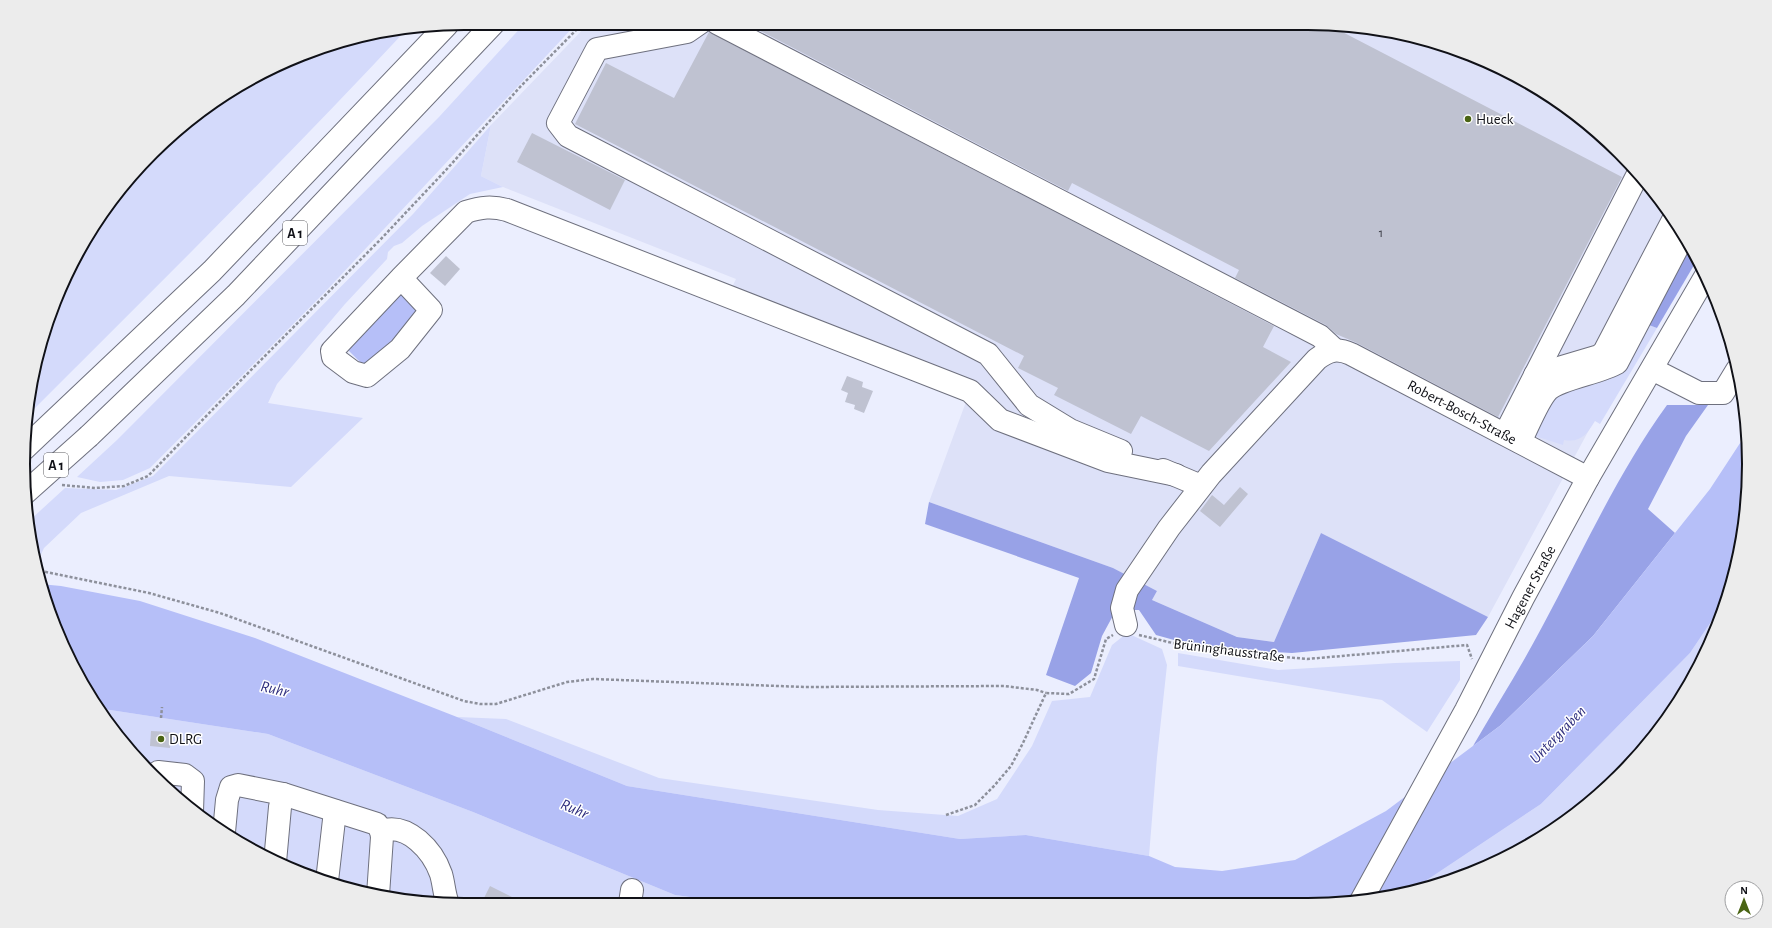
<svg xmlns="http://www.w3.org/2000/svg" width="1772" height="928" font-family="'Alegreya Sans',sans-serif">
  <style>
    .built { fill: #dde1f8 }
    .green { fill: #d4dafb }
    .forest { fill: #98a2e7 }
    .water { fill: #b6bff8 }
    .building { fill: #bfc2d1 }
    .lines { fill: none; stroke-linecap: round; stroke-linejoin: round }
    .minor-casing { stroke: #6e707e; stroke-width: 24 }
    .major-casing { stroke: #6e707e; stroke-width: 24 }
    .highway-casing { stroke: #6e707e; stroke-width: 24 }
    .path { stroke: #8d909b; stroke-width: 2.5; stroke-dasharray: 3 2; stroke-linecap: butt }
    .minor { stroke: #fff; stroke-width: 22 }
    .major { stroke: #fff; stroke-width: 22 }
    .highway { stroke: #fff; stroke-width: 22 }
    .highway-bridge-casing { stroke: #6e707e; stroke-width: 24; stroke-linecap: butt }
    .highway-bridge { stroke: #fff; stroke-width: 22 }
    .poi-dot { fill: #4a6414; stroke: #fff; stroke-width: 1.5 }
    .labels { text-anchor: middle; stroke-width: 3; stroke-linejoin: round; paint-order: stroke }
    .number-label { font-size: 13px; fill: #3c3d46 }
    .shield { fill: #fff; stroke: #58585d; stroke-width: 1 }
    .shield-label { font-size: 14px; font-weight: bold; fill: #101117 }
    .poi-label { font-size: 15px; fill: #101117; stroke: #fff; text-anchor: start }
    .street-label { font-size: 15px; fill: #101117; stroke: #fff }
    .water-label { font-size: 16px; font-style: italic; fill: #2e2d7d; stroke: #fff }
    .rim { fill: none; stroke: #101117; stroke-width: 2 }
  </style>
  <rect width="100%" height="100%" fill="#ebeefe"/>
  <path class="built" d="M589,23L1337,24L1422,38L1503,69L1577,114L1640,173L1690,243L1488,617L1321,533L1274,642L1237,637L1152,600L1157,591L1113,568L929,502L970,391L728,296L736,279L503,187L481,176L491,125Z"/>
  <g class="green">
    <path d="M525,23H577L325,292L150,468L123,480L100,482L77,477L117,440L439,117Z"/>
    <path d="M407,29C284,161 155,288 27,416L38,350L57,295L97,219L133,173L195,114L244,82L322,46L378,31Z"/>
    <path d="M491,125L481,176L503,187L470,194L422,226L402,243L394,246L388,252L387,259L345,304L277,384L268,403L363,418L291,487L169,476L81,513L44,548L37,563L35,562L29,521L65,488L116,490L153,476L413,214Z"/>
    <path d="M1646,324L1657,328L1600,424L1595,421C1587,434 1581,443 1564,440L1563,445L1535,436L1534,434L1549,398Z"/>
    <path d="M1725,601L1703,659L1639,755L1553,831L1477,872L1415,888L1541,804L1690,653Z"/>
    <path d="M1127,633L1162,649L1167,665L1157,757L1149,856L1026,835L960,839L627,786L457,717L506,719L659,778L878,810L958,816L997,799L1032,746L1052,701L1090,697L1112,645Z"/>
    <path d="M1178,653L1278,670L1395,663L1460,661V680L1427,732L1382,700L1178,666Z"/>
    <path d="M97,708L268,734L473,812L675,895L734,903L435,904L350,890L269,859L196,814L152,776Z"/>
  </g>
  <g class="forest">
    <path d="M1690,243L1697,260L1657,328L1646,324Z"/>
    <path d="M1667,405H1708L1686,436L1648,509L1675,533L1593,636L1501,725L1473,746C1496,706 1521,667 1542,627C1582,553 1617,474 1667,405Z"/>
    <path d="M929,502L1113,568L1157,591L1152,600L1237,637L1274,642L1321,533L1488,617L1476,635L1292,653L1203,648L1156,635L1139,610H1116L1102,636L1091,673L1075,686L1046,675L1079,578L925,524Z"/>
  </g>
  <g class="water">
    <path d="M402,290L423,310L367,369L347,349Z"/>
    <path d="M1746,434L1748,493L1734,578L1725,601L1690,653L1541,804L1415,888L1366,901L734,903L675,895L473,812L268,734L97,708L68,659L40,584L61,586L140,601L255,638L457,717L627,786L960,839L1026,835L1149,856L1175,867L1222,871L1295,860L1386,811L1501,725L1593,636L1710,489Z"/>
  </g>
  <g class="building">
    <path d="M745,23L1327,24L1622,177L1498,417L1357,343L1336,334L1326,325L1235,278L1239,270L1072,183L1068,191Z"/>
    <path d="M709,32L1274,326L1263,347L1291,362L1209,451L1141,416L1131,434L1054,395L1058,388L1018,368L1024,356L575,124L606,63L674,98Z"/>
    <path d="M532,133L625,180L610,210L517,162Z"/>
    <path d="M446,256L460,269L445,286L430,273Z"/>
    <path d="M847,376L863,382L862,387L873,391L864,413L854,409L855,405L845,402L848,393L841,390Z"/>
    <path d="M1240,487L1248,494L1220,527L1200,511L1212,495L1224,505Z"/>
    <path d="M151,731L171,732L170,748L150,746Z"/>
    <path d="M490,886L526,904H481Z"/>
  </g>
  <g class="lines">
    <defs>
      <g id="minor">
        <path d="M700,23L687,32L597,49L558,123L568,136L988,354L1029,405L1070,430L1121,451"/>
        <path d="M717,23L1320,336L1335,350"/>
        <path d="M401,278L332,351L333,357L353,372L367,376L400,349L431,310L401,278L466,212C481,207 492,206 507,210L970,391L1000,420L1108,461L1176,475"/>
        <path d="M1652,369L1699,393H1723L1737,370"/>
        <path d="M1535,375L1599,356L1604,352L1673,220"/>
        <path d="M1505,434L1639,172"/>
        <path d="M1520,442C1527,429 1538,400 1548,390C1559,379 1600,373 1617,363L1684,235"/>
        <path d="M1163,470L1201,486"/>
        <path d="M1126,625L1122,608L1127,590L1169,528L1211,474L1317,359C1329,350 1337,348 1351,354L1588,478"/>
        <path d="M158,772L185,775L193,781L192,811"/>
        <path d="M381,831C408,822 433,851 441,874C444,884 444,894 448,904"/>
        <path d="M224,832L227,800L231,787L238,785L283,794L377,824L381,831L382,837L378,895"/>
        <path d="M275,862L280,807L283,794"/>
        <path d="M327,881L335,811"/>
        <path d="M630,903L632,890"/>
      </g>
      <path id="major" d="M1361,901L1466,710L1523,598L1588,478L1705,277"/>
      <g id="highway">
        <path d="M89,436L236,295L494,23"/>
        <path d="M24,449L212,271L447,25"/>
      </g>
    </defs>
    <use href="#minor" class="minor-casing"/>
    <use href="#major" class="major-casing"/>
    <use href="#highway" class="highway-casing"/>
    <g class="path">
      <path d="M62,485L95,488L124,486L148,476L250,371L380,240L446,170L520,87L583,23"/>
      <path d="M36,568L41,571L149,593L220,613L464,701L480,704H496L567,682L593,679L805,687L1004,686L1037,690L1046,693"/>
      <path d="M1139,635L1198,649L1307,659L1467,645L1472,659"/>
      <path d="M161,718L162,707"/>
      <path d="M946,815L975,805L994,786L1011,766L1023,743L1046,693L1069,694L1094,679L1106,639L1113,635"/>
    </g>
    <use href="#minor" class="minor"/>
    <use href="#major" class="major"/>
    <use href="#highway" class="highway"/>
    <defs>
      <path id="highway-bridge" d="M24,494L89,436"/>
    </defs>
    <use href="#highway-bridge" class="highway-bridge-casing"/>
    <use href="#highway-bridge" class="highway-bridge"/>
  </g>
  <g class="poi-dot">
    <circle cx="1468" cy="119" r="4"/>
    <circle cx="161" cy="739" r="4"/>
  </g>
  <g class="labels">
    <g class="number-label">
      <text x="1381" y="237">1</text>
    </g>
    <g class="shield">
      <rect x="283" y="221" width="24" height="24" rx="3"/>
      <rect x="44" y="453" width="24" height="24" rx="3"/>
    </g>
    <g class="shield-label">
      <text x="295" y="238">A 1</text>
      <text x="56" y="470">A 1</text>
    </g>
    <g class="poi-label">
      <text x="1476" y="124">Hueck</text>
      <text x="169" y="744">DLRG</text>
    </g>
    <g class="street-label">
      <text transform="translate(1462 412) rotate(28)" y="5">Robert-Bosch-Straße</text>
      <text transform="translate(1530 587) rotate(-62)" y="5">Hagener Straße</text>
      <text transform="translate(1229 650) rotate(7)" y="5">Brüninghausstraße</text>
    </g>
    <g class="water-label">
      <text transform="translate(275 688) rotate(13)" y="6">Ruhr</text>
      <text transform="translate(1557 734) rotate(-46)" y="6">Untergraben</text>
      <text transform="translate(575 808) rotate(23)" y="6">Ruhr</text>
    </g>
  </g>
  <path d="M0 0H1772V928H0ZM464 30H1308A434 434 0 0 1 1742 464V464A434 434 0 0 1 1308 898H464A434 434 0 0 1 30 464V464A434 434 0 0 1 464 30Z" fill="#ececec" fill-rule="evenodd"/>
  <path class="rim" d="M464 30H1308A434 434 0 0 1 1742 464V464A434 434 0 0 1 1308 898H464A434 434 0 0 1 30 464V464A434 434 0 0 1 464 30Z"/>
  <g transform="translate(1744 900)"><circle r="19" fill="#ffffff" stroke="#9fa0a2"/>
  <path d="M0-3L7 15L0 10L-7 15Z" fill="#4a6414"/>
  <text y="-6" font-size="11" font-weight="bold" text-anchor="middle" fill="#101117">N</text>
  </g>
</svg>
